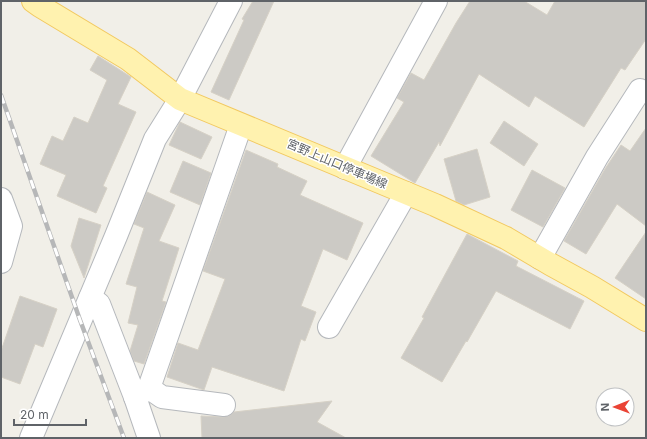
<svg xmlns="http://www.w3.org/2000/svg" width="647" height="439" font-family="Inter,'Noto Sans JP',sans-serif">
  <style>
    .building { fill: #cccac5; stroke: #d6d1c6 }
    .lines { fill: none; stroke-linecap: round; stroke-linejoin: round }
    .minor-casing { stroke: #b5b8bc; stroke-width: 24 }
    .major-casing { stroke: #f2c960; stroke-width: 24 }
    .minor { stroke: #fff; stroke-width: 22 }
    .major { stroke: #fff2af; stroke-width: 22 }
    .rail-casing { stroke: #b6b7b8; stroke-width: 4.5 }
    .rail { stroke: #fff; stroke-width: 3; stroke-dasharray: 9; stroke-linecap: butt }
    .labels { text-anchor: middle; stroke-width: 3; stroke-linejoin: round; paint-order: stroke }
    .street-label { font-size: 12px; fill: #5f6368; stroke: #fff }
  </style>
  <rect width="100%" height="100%" fill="#f1efe8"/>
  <g class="building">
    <path d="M253,1H274L229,100L211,92L244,20L242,19Z"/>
    <path d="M470,1H524L547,15L555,1H646V39L625,70L621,68L584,127L535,96L529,107L479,74L440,146L439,142L415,183L371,156L404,102L397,98L411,73L424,80L456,23Z"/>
    <path d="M98,56L131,77L118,104L136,112L103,186L107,188L96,213L57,196L66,175L40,164L52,136L63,141L74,117L88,123L107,80L90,70Z"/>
    <path d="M504,121L538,144L524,166L490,143Z"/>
    <path d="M180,122L212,137L201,159L169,145Z"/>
    <path d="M646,128V226L617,204L586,254L564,241L605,169L621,145L630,151Z"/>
    <path d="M477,149L490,197L464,205L456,201L444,159Z"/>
    <path d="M246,150L278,164L277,167L307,181L300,195L363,223L347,260L323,249L301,306L316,312L305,341L301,339L284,391L212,367L204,390L167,377L178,343L198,350L225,279L203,271Z"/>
    <path d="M183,161L211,173L200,205L170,192Z"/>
    <path d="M532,170L565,188L543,227L511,210Z"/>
    <path d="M147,192L175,205L159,241L179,248L162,301L166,302L144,364L134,361L130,351L138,325L128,323L137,287L126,284L144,228L134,224Z"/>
    <path d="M79,218L101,225L84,278L71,246Z"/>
    <path d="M646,232V299L615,278Z"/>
    <path d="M467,234L518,261L516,266L584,301L570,329L496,291L467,342L466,341L442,382L401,358L424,318L422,317Z"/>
    <path d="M20,296L57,309L43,347L35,344L20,384L1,377V351Z"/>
    <path d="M332,401L317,422L346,438H202L201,416L223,417L229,416L234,412Z"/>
  </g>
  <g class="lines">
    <defs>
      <g id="minor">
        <path d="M345,168L436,1"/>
        <path d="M1,199L11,226L1,262"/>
        <path d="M540,258L597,157L640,90"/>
        <path d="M90,298L99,304L135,397L149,438"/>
        <path d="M329,327L406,193"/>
        <path d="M149,388L162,397L224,405"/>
        <path d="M135,397L149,388L241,125"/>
        <path d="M31,438L116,236L155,139L180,99L231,1"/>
      </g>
      <path id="major" d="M33,1L40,6L128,59L180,99L435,205L506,238L550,264L592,287L646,320"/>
    </defs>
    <use href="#minor" class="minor-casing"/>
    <use href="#major" class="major-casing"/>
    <use href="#minor" class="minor"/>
    <use href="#major" class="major"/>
    <defs>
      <path id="rail" d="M1,95L80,320L124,438"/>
    </defs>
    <use href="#rail" class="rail-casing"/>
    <use href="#rail" class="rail"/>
  </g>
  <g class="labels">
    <g class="street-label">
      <text transform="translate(337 164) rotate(23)" y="4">宮野上山口停車場線</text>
    </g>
  </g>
  <rect width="647" height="439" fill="none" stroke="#5f6368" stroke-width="4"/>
  <g transform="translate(615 407) rotate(269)"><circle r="19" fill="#ffffff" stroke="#bfc1c3"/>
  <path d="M0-3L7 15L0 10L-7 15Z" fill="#ea4335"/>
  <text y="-6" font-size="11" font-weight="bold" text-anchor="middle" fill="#5f6368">N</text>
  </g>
  <path d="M14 419v6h72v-6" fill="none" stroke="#5f6368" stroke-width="2"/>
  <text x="20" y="419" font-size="12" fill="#5f6368" stroke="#ffffff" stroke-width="3" paint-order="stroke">20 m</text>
</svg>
